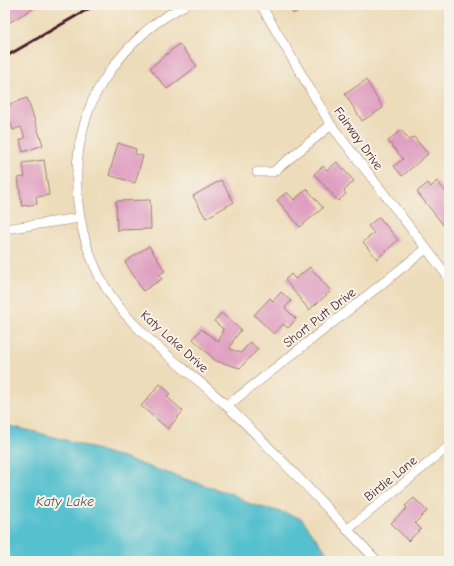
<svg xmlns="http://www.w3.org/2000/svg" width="454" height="566" font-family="'Comic Neue',sans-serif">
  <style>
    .water { fill: #54c0ce; stroke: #4f707c }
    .building { fill: #df9fc1 }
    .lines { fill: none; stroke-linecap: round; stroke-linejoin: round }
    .street-casing { stroke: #9c7e72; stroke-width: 10 }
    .street { stroke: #fff; stroke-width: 9 }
    .rail { stroke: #4a1f2b; stroke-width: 3 }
    .labels { text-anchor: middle; stroke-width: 4; stroke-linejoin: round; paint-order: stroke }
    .street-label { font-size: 13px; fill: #4a1f2b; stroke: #f7f3e8 }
    .water-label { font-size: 14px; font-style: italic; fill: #4e5764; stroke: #f7f3e8 }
  </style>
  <rect width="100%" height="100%" fill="#f7f3e8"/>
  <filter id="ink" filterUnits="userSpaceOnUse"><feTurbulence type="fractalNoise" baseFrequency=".025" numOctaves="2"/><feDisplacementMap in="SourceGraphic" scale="8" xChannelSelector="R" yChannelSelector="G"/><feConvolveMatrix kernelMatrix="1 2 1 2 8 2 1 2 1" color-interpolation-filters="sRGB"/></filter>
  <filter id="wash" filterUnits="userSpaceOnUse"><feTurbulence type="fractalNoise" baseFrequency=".012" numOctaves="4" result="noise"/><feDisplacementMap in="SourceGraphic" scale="16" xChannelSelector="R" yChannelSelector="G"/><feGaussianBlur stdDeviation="0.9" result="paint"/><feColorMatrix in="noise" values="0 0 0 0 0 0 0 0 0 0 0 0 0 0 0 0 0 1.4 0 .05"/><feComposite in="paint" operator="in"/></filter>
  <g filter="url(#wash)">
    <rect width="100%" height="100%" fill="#eddcb9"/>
    <path class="water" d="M5,425C83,441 156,471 232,494C238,496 244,502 250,504C266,509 282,511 297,517L302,519L333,561H5Z"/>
    <g id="blocks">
      <g class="building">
        <path d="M5,5H39L5,25Z"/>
        <path d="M289,5H311L293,14Z"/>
        <path d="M179,44L197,66L167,89L150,68Z"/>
        <path d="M366,80L383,108L362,121L345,94Z"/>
        <path d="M27,98L43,145L23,152L20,140L25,138L21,127L13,130L5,106Z"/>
        <path d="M401,130L409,140L414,137L428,154L402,176L394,166L403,159L388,141Z"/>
        <path d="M118,143L136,149L135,154L143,156L135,183L109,175Z"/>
        <path d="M44,160L49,195L36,197L37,204L22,206L18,178L25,177L23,163Z"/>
        <path d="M337,162L354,181L344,191L346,194L338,201L314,174L323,166L327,170Z"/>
        <path d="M221,180L234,202L206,218L193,196Z"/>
        <path d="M437,181L449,196V232L417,192L428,183L431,187Z"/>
        <path d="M307,189L323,208L300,227L277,200L287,192L294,200Z"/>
        <path d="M150,200L151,229L117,230L116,201Z"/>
        <path d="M379,217L398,240L377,259L363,242L374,233L368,226Z"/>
        <path d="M149,246L165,271L159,275L162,279L143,291L125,262Z"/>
        <path d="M310,267L331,291L309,310L285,280L291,274L295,279Z"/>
        <path d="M281,292L291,301L285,308L296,319L288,328L283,324L274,334L254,315L270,298L273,301Z"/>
        <path d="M221,313L241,330L233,341L230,349L241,353L250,342L258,349L240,368L216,361L193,339L201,329L219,342L223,329L214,321Z"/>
        <path d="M160,384L170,393L167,397L183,411L168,429L141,406Z"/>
        <path d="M414,498L427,511L415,523L421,529L408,541L391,523L407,508L405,506Z"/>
      </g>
    </g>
  </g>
  <g filter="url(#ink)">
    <use href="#blocks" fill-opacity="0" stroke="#9c7e72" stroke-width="1"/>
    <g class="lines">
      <defs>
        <g id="street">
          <path d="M185,5C171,13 155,22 144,33C121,54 98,83 88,112C68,169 75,236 106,288C135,336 187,368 227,406C279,455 328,509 377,561"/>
          <path d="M261,5L331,125L449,278"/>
          <path d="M448,5L449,6"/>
          <path d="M257,172H273L331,125"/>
          <path d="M5,229L80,218"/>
          <path d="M227,406L426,249"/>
          <path d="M347,530L449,446"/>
        </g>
      </defs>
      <use href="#street" class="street-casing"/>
      <use href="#street" class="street"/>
      <path class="rail" d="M5,57L95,5"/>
    </g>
  </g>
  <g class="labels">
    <g class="street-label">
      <text transform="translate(359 138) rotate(54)" y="5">Fairway Drive</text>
      <text transform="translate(319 317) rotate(-38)" y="5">Short Putt Drive</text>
      <text transform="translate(175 341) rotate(42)" y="5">Katy Lake Drive</text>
      <text transform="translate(390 478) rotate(-39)" y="5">Birdie Lane</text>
    </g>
    <g class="water-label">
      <text x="65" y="506">Katy Lake</text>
    </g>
  </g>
  <rect width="454" height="566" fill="none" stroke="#f7f3e8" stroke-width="20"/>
</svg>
